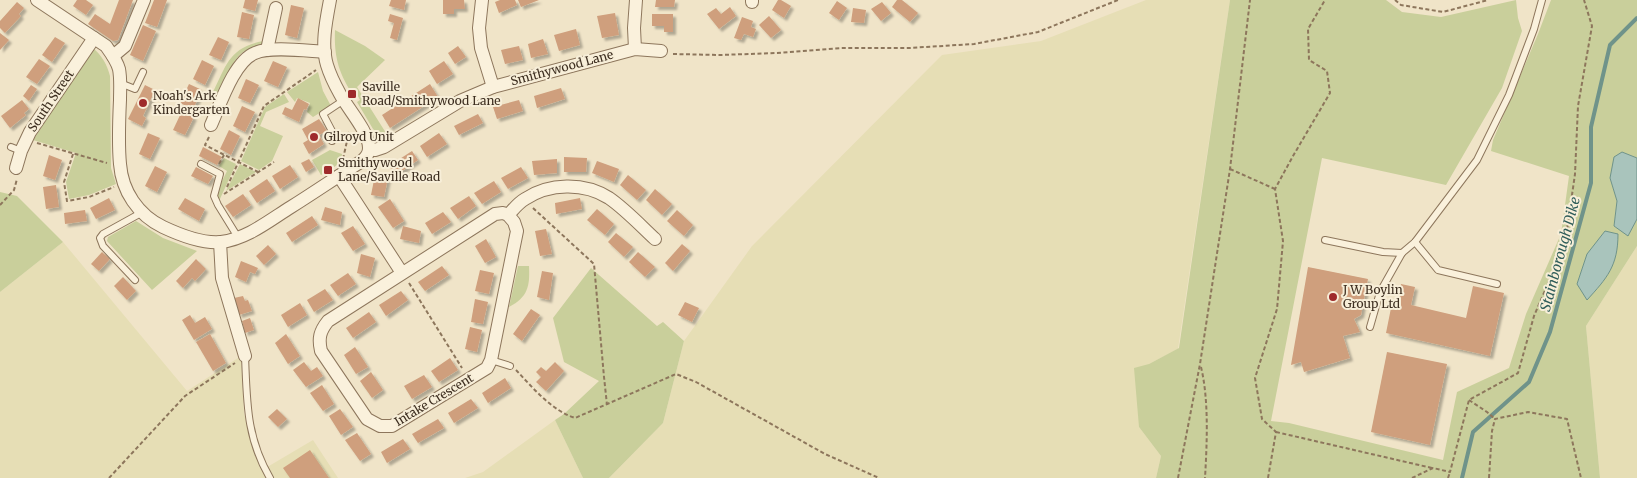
<svg xmlns="http://www.w3.org/2000/svg" width="1637" height="478" font-family="Merriweather,serif">
  <style>
    .farmland { fill: #e6deb5 }
    .green { fill: #c9cf9b }
    .water { fill: #a9c4bc; stroke: #6f938a }
    .lines { fill: none; stroke-linecap: round; stroke-linejoin: round }
    .stream { stroke: #6f938a; stroke-width: 4 }
    .building { fill: #cf9f7d; filter: url(#shadow) }
    .service-casing { stroke: #8d765c; stroke-width: 8 }
    .minor-casing { stroke: #8d765c; stroke-width: 14 }
    .path { stroke: #8d765c; stroke-width: 2; stroke-dasharray: 4 2.5; stroke-linecap: butt }
    .service { stroke: #faf1dc; stroke-width: 6 }
    .minor { stroke: #faf1dc; stroke-width: 12 }
    .poi-dot { fill: #9e2a2b; stroke: #f7eed8; stroke-width: 2 }
    .labels { text-anchor: middle; stroke-width: 4; stroke-linejoin: round; paint-order: stroke }
    .street-label { font-size: 12px; fill: #3d2e20; stroke: #f7eed8 }
    .poi-label { font-size: 12px; fill: #3d2e20; stroke: #f7eed8; text-anchor: start }
    .water-label { font-size: 14px; font-style: italic; fill: #2f5d5a; stroke: #f7eed8 }
  </style>
  <defs>
    <filter id="shadow"><feDropShadow dx="3" dy="3" stdDeviation="1" flood-color="#0004"/></filter>
  </defs>
  <rect width="100%" height="100%" fill="#f0e4c8"/>
  <g class="farmland">
    <path d="M1146,0H1230L1178,349L1149,364L1139,427L1161,456L1156,478H609L663,423L684,341L752,246L942,55L1041,41Z"/>
    <path d="M63,242L187,391L241,356L244,414L260,468L269,466L313,440L338,478H0V292Z"/>
    <path d="M1637,246V478H1600L1586,326Z"/>
    <path d="M555,420L583,478H465L483,472Z"/>
  </g>
  <g class="green">
    <path d="M1230,0H1386L1402,12L1441,17L1516,0L1518,18L1522,31L1502,88L1446,185L1322,158L1271,421L1289,423L1443,460L1457,392L1509,368L1526,314L1561,234L1569,176L1491,151L1493,140L1538,34L1551,0H1637V158L1636,157L1610,178L1617,201L1614,226L1628,235L1637,219V246L1586,326L1600,478H1156L1161,456L1139,427L1134,368L1149,364L1179,348Z"/>
    <path d="M335,30L365,46L385,60L357,87L386,133L381,136L373,129L357,102L360,100L355,90L351,92C338,71 334,55 335,30Z"/>
    <path d="M263,41V45C258,48 252,48 247,50C232,56 227,80 221,94L216,95L213,92C227,64 229,48 263,41Z"/>
    <path d="M93,48C102,56 107,64 110,76L111,168L116,184L89,195L69,199L66,182L76,153L33,140Z"/>
    <path d="M318,72L323,91L331,106L313,117L307,112L310,103L297,98L295,102L287,92Z"/>
    <path d="M284,94L289,102L266,112L260,126L283,136L272,161L259,170L241,161L265,107Z"/>
    <path d="M330,150L342,154L341,162L330,170L328,168L322,171L323,174L321,175L312,160Z"/>
    <path d="M224,158L236,164L219,201C215,191 223,180 227,171L219,166Z"/>
    <path d="M240,164L256,172L226,191Z"/>
    <path d="M0,192L17,196L63,242L0,292Z"/>
    <path d="M136,221L163,238L197,251L152,290L107,241L108,237Z"/>
    <path d="M518,266H529C530,286 528,297 509,307Z"/>
    <path d="M591,268L657,326L663,322L684,341L663,423L609,478H583L555,420L564,414L599,381L564,362L553,318Z"/>
  </g>
  <g class="water">
    <path d="M1622,152L1637,158V219L1628,236L1614,226L1617,201L1610,178L1614,157Z"/>
    <path d="M1605,231L1618,234C1618,266 1607,278 1587,300L1577,284L1587,254Z"/>
  </g>
  <g class="lines">
    <path class="stream" d="M1462,478L1473,432L1529,382L1550,332L1591,183V127L1610,45L1637,18"/>
  </g>
  <g class="building">
    <path d="M77,0H86L93,5L86,15L73,6Z"/>
    <path d="M119,0H133L118,40L113,41L88,24L95,14L110,24Z"/>
    <path d="M154,0H167L157,27L145,23Z"/>
    <path d="M245,0H258L255,11L243,8Z"/>
    <path d="M391,0H406L404,10L389,6Z"/>
    <path d="M443,0H464L465,9H454V14H443Z"/>
    <path d="M500,0H515L517,5L499,13L495,2Z"/>
    <path d="M518,0H539L521,7Z"/>
    <path d="M656,0H675L674,7H655Z"/>
    <path d="M778,0H781L791,6L784,18L772,10Z"/>
    <path d="M897,0H902L918,13L910,22L892,7Z"/>
    <path d="M837,1L847,8L839,20L829,13Z"/>
    <path d="M17,2L24,8L19,14L21,16L5,33L0,28V21Z"/>
    <path d="M882,2L891,13L881,21L871,9Z"/>
    <path d="M291,5L304,8L297,38L285,35Z"/>
    <path d="M730,7L736,16L719,29L707,14L716,8L721,14Z"/>
    <path d="M853,8L866,10L864,23L851,22Z"/>
    <path d="M242,12L254,15L249,39L237,37Z"/>
    <path d="M615,13L619,35L602,38L597,16Z"/>
    <path d="M390,14L403,18L397,40L390,38L394,23L388,21Z"/>
    <path d="M652,14H673V32H664V26H652Z"/>
    <path d="M769,16L781,30L771,38L759,25Z"/>
    <path d="M742,17L753,21L751,27L756,29L753,37L744,34L741,40L734,38Z"/>
    <path d="M143,25L156,31L143,61L130,55Z"/>
    <path d="M576,29L580,45L559,51L554,35Z"/>
    <path d="M0,33L9,40L0,50Z"/>
    <path d="M55,37L65,43L52,62L42,55Z"/>
    <path d="M218,37L229,42L221,60L209,55Z"/>
    <path d="M543,39L548,54L531,58L528,44Z"/>
    <path d="M458,46L466,57L455,64L448,53Z"/>
    <path d="M519,46L523,60L505,64L501,50Z"/>
    <path d="M39,59L50,66L37,84L26,77Z"/>
    <path d="M202,60L214,66L205,85L193,79Z"/>
    <path d="M273,61L287,67L278,87L264,81Z"/>
    <path d="M444,61L453,74L437,84L429,71Z"/>
    <path d="M246,79L259,85L250,103L238,98Z"/>
    <path d="M189,84L202,90L193,109L180,103Z"/>
    <path d="M430,84L438,97L390,128L382,115Z"/>
    <path d="M31,85L37,89L29,101L23,96Z"/>
    <path d="M145,85L155,90L143,116L146,118L142,126L128,119Z"/>
    <path d="M561,88L565,99L537,108L534,96Z"/>
    <path d="M298,98L309,104L306,110L304,109L299,122L282,114L285,107L292,110Z"/>
    <path d="M22,100L29,109L24,113L26,115L10,128L1,116Z"/>
    <path d="M519,100L523,111L497,119L493,107Z"/>
    <path d="M242,106L255,112L245,132L233,126Z"/>
    <path d="M182,111L194,117L185,135L173,130Z"/>
    <path d="M478,114L483,123L459,135L454,126Z"/>
    <path d="M319,119L327,131L319,135L324,144L309,154L303,143L308,140L302,129Z"/>
    <path d="M229,130L240,136L231,155L220,149Z"/>
    <path d="M148,133L160,138L150,159L139,154Z"/>
    <path d="M439,133L447,144L427,157L420,146Z"/>
    <path d="M203,147L222,157L217,165L199,156Z"/>
    <path d="M412,151L418,160L396,175L389,166Z"/>
    <path d="M49,155L62,160L55,180L43,176Z"/>
    <path d="M564,157L587,158L586,172H564Z"/>
    <path d="M309,159L314,167L306,172L301,163Z"/>
    <path d="M557,159V173L534,175L532,161Z"/>
    <path d="M597,161L619,169L614,182L592,173Z"/>
    <path d="M290,165L298,177L280,189L272,176Z"/>
    <path d="M155,166L167,172L157,192L145,186Z"/>
    <path d="M196,167L213,176L208,184L191,176Z"/>
    <path d="M521,167L528,178L508,189L501,178Z"/>
    <path d="M375,175L388,178L384,197L371,195Z"/>
    <path d="M628,175L646,190L637,200L620,185Z"/>
    <path d="M267,179L275,191L257,203L249,191Z"/>
    <path d="M494,181L501,192L482,204L474,193Z"/>
    <path d="M56,185L59,207L46,209L43,187Z"/>
    <path d="M655,189L672,204L662,215L646,200Z"/>
    <path d="M243,194L251,205L233,217L225,206Z"/>
    <path d="M469,196L476,206L458,219L450,208Z"/>
    <path d="M109,198L115,210L96,219L90,208Z"/>
    <path d="M185,198L205,209L199,221L178,209Z"/>
    <path d="M580,198L582,209L556,214L555,203Z"/>
    <path d="M390,199L404,221L393,228L378,207Z"/>
    <path d="M325,207L342,212L340,225L321,220Z"/>
    <path d="M597,209L614,224L605,235L587,220Z"/>
    <path d="M85,210L87,221L65,224L64,213Z"/>
    <path d="M677,210L693,225L684,236L667,221Z"/>
    <path d="M443,212L451,222L432,234L425,223Z"/>
    <path d="M312,216L318,225L292,242L286,233Z"/>
    <path d="M353,226L365,244L353,251L341,233Z"/>
    <path d="M403,226L421,231L419,243L400,239Z"/>
    <path d="M546,229L552,254L540,256L535,231Z"/>
    <path d="M616,233L633,247L624,257L608,242Z"/>
    <path d="M486,239L496,257L485,263L475,246Z"/>
    <path d="M682,244L690,251L673,271L665,263Z"/>
    <path d="M268,245L276,254L264,265L256,256Z"/>
    <path d="M102,252L110,259L99,271L91,264Z"/>
    <path d="M638,252L655,267L645,277L629,262Z"/>
    <path d="M361,254L375,258L370,277L357,273Z"/>
    <path d="M196,259L206,269L195,281L192,278L183,288L176,281Z"/>
    <path d="M241,261L258,268L255,274L250,272L246,282L235,277Z"/>
    <path d="M442,266L449,275L425,291L418,282Z"/>
    <path d="M1308,267L1368,279L1361,315L1354,319L1360,332L1343,336L1350,358L1304,372L1301,362L1291,365Z"/>
    <path d="M480,270L494,273L489,294L475,291Z"/>
    <path d="M542,271L553,273L549,300L537,297Z"/>
    <path d="M348,273L356,284L338,296L330,285Z"/>
    <path d="M123,277L136,291L127,300L114,286Z"/>
    <path d="M1401,284L1415,287L1411,305L1466,318L1473,286L1504,293L1490,356L1386,333L1392,303L1397,304Z"/>
    <path d="M325,289L333,300L314,312L307,300Z"/>
    <path d="M401,291L408,300L386,316L379,305Z"/>
    <path d="M243,296L245,301L248,300L252,311L239,315L234,298Z"/>
    <path d="M475,299L488,302L483,324L471,322Z"/>
    <path d="M685,302L699,308L692,322L678,315Z"/>
    <path d="M300,303L307,315L288,327L281,315Z"/>
    <path d="M531,309L540,315L522,341L513,334Z"/>
    <path d="M369,312L376,322L353,338L346,328Z"/>
    <path d="M190,315L195,323L205,317L212,329L194,340L182,320Z"/>
    <path d="M250,318L254,330L245,333L242,321Z"/>
    <path d="M470,327L482,330L477,352L465,349Z"/>
    <path d="M210,334L226,363L213,371L196,342Z"/>
    <path d="M286,334L300,356L288,364L275,343Z"/>
    <path d="M355,347L368,367L356,374L344,355Z"/>
    <path d="M1387,352L1447,364L1430,445L1371,432Z"/>
    <path d="M450,358L458,370L439,382L431,371Z"/>
    <path d="M304,362L311,371L317,367L323,376L306,387L293,370Z"/>
    <path d="M555,362L564,371L546,391L536,382L541,377L536,372L541,367L546,371Z"/>
    <path d="M371,372L383,390L372,398L360,381Z"/>
    <path d="M424,375L432,387L412,399L404,386Z"/>
    <path d="M505,378L511,388L488,403L482,393Z"/>
    <path d="M322,385L334,404L323,411L310,393Z"/>
    <path d="M471,399L478,408L454,423L448,413Z"/>
    <path d="M277,409L287,419L278,427L268,417Z"/>
    <path d="M340,409L353,427L341,435L329,416Z"/>
    <path d="M438,419L444,428L418,443L412,434Z"/>
    <path d="M357,433L371,454L360,461L345,440Z"/>
    <path d="M403,439L410,449L387,463L381,452Z"/>
    <path d="M310,450L329,478H290L283,468Z"/>
  </g>
  <g class="lines">
    <defs>
      <g id="service">
        <path d="M120,83L135,89L143,72"/>
        <path d="M332,141L333,133L323,114L344,100"/>
        <path d="M11,147L21,151"/>
        <path d="M201,164L220,174L214,196L218,205L239,239"/>
        <path d="M1325,240L1383,252L1402,253"/>
        <path d="M1415,242L1438,270L1497,284"/>
        <path d="M135,280L103,246L100,238L103,234L141,213"/>
        <path d="M1370,327L1380,292L1402,253L1415,242L1477,160L1509,95L1534,29L1542,0"/>
        <path d="M245,356C247,401 246,437 270,478"/>
        <path d="M491,360L510,366"/>
      </g>
      <g id="minor">
        <path d="M37,0L106,46C111,53 117,61 119,69C121,79 120,90 120,100C119,121 118,143 120,164C122,191 138,215 163,227C180,235 202,244 221,242C247,239 270,220 291,207C315,192 338,176 362,161C366,157 369,154 369,148C369,132 348,109 340,94C335,85 330,75 327,65C321,45 326,21 330,0"/>
        <path d="M482,0L479,28L481,48L493,87"/>
        <path d="M752,0V2"/>
        <path d="M635,49L634,28L636,0"/>
        <path d="M267,50L276,8"/>
        <path d="M113,56L125,46L144,0"/>
        <path d="M211,125C220,105 234,61 255,53C270,46 307,51 325,52"/>
        <path d="M369,149L375,150L384,147L460,101L493,87L635,49L661,51"/>
        <path d="M16,168L21,151L30,132L94,38"/>
        <path d="M339,176L402,273"/>
        <path d="M508,215L514,222L517,231L491,360L487,368L392,426H380L367,419L321,351C318,338 320,331 328,321L495,214L503,213L508,215C513,210 518,203 525,199C549,183 584,182 609,198C625,209 640,225 655,239"/>
        <path d="M220,242L222,278L245,356"/>
      </g>
    </defs>
    <use href="#service" class="service-casing"/>
    <use href="#minor" class="minor-casing"/>
    <g class="path">
      <path d="M1395,0L1401,5L1443,12L1488,0"/>
      <path d="M673,54L720,55L777,53L841,48H909L974,44L1038,32L1118,0"/>
      <path d="M209,137L205,145L258,172"/>
      <path d="M37,143L107,163"/>
      <path d="M73,154L64,182L67,201L89,197L114,187"/>
      <path d="M343,159L349,132"/>
      <path d="M219,164L224,155"/>
      <path d="M1230,169L1275,189"/>
      <path d="M227,187L264,106L316,70"/>
      <path d="M224,194L274,162"/>
      <path d="M0,205L14,190L17,179"/>
      <path d="M533,208L594,264L604,377L607,405"/>
      <path d="M409,283L462,368"/>
      <path d="M1201,367C1209,400 1207,443 1205,478"/>
      <path d="M516,370C533,388 551,410 575,418L676,374L696,382L825,454L879,478"/>
      <path d="M1469,400L1487,412L1495,419"/>
      <path d="M1276,432L1432,468"/>
      <path d="M109,478L185,396L235,363"/>
      <path d="M1178,478L1200,364L1230,169L1250,0"/>
      <path d="M1268,478L1276,432L1262,419L1255,378L1277,309L1283,241L1275,189L1293,156L1330,93L1327,71L1309,60L1308,29L1325,0"/>
      <path d="M1412,478L1433,468L1450,472L1469,400L1518,373L1534,316L1565,244L1575,174L1578,106L1592,26L1584,0"/>
      <path d="M1448,478L1450,472"/>
      <path d="M1489,478L1492,431L1495,419L1528,412L1567,419L1581,478"/>
    </g>
    <use href="#service" class="service"/>
    <use href="#minor" class="minor"/>
  </g>
  <g class="poi-dot">
    <rect x="347" y="89" width="10" height="10" rx="2.5"/>
    <circle cx="143" cy="103" r="5"/>
    <circle cx="314" cy="137" r="5"/>
    <rect x="323" y="165" width="10" height="10" rx="2.5"/>
    <circle cx="1333" cy="297" r="5"/>
  </g>
  <g class="labels">
    <g class="street-label">
      <text transform="translate(562 68) rotate(-15)" y="4">Smithywood Lane</text>
      <text transform="translate(51 101) rotate(-56)" y="4">South Street</text>
      <text transform="translate(434 400) rotate(-31)" y="4">Intake Crescent</text>
    </g>
    <g class="poi-label">
      <text x="362" y="91">Saville<tspan x="362" dy="14">Road/Smithywood Lane</tspan></text>
      <text x="153" y="100">Noah's Ark<tspan x="153" dy="14">Kindergarten</tspan></text>
      <text x="324" y="141">Gilroyd Unit</text>
      <text x="338" y="167">Smithywood<tspan x="338" dy="14">Lane/Saville Road</tspan></text>
      <text x="1343" y="294">J W Boylin<tspan x="1343" dy="14">Group Ltd</tspan></text>
    </g>
    <g class="water-label">
      <text transform="translate(1560 254) rotate(-75)" y="5">Stainborough Dike</text>
    </g>
  </g>
</svg>
